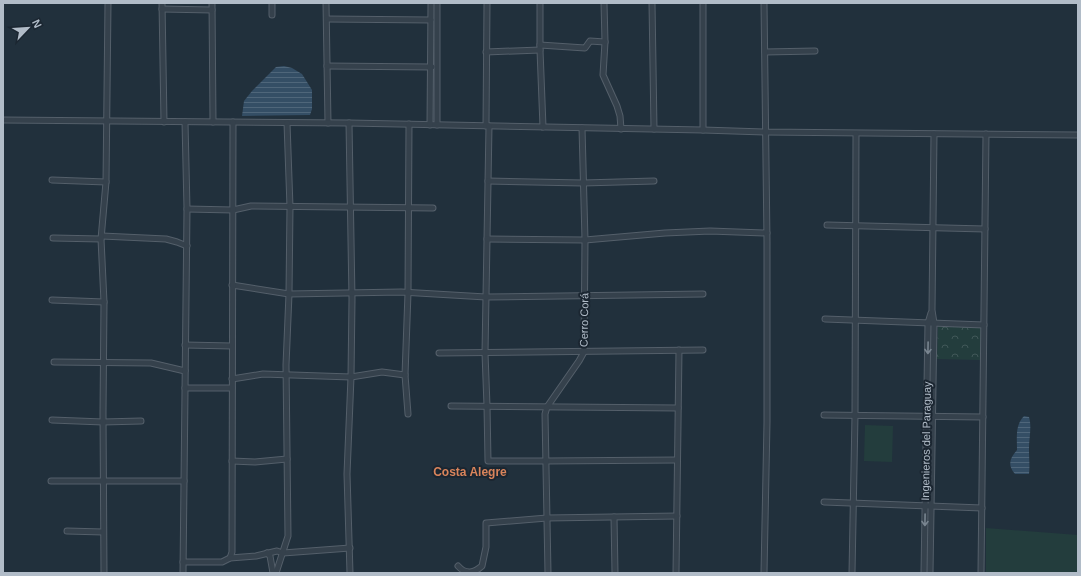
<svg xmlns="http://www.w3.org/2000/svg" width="1081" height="576" font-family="Helvetica,sans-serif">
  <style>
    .grass { fill: #233d3d }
    .park { fill: url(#park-crowns) }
    .water { fill: url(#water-rules) }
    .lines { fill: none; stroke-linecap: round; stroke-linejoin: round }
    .minor-casing { stroke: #545f6a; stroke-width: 7 }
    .minor { stroke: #35414c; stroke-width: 5 }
    .oneway { stroke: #798590 }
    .labels { text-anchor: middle; stroke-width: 4; stroke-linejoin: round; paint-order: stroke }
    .street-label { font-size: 11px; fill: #b1bcc8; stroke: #1b2631 }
    .neighbourhood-label { font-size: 12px; font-weight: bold; fill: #d9845b; stroke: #1b2631 }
  </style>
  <defs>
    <pattern id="park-crowns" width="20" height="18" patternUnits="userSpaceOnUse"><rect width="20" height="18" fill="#233d3d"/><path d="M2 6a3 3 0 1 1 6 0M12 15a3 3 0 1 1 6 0" fill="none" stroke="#415758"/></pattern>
    <pattern id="water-rules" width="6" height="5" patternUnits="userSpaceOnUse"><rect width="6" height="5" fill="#344e65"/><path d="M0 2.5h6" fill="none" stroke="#4f667a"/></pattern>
  </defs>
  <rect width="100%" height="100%" fill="#21303c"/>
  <g class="grass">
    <path d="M865,425L893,426L892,462L864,461Z"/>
    <path d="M986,528L1078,535V573H986Z"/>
  </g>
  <path class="park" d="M938,326L981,327V360L937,359Z"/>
  <g class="water">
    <path d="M284,66L292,68L302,74L312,90V109L310,115L242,116L244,101L252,91L276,67Z"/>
    <path d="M1024,416L1029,417C1032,427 1029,438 1029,449C1029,458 1030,466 1029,474H1015C1007,465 1010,458 1017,450C1017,438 1015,425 1024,416Z"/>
  </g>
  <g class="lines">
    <defs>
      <g id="minor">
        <path d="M162,3L164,122"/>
        <path d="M212,3L213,122"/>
        <path d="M272,3V15"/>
        <path d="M326,3L328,123"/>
        <path d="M437,3V125"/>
        <path d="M540,3V50L543,127"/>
        <path d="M604,3L605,42L603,75L617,106L620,116L621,129"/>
        <path d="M652,3L654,129"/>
        <path d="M162,9L212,10"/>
        <path d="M327,19L431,20"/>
        <path d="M540,45L585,48L590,41L605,42"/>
        <path d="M486,52L540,50"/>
        <path d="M765,52L815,51"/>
        <path d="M327,66L432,67"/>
        <path d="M3,120L349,123L703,130L765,132L1078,135"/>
        <path d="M349,123L352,299L351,377L347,474L350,573"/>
        <path d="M430,125L431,3"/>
        <path d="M486,126L487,3"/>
        <path d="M489,126L485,353L487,406L488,461H546L677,460"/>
        <path d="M703,130V3"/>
        <path d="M52,180L106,182"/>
        <path d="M488,181L583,183L654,181"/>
        <path d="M187,209L233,210L251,206L433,208"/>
        <path d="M827,225L985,229"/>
        <path d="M102,236L166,239L177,242L187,246"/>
        <path d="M53,238L101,239"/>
        <path d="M487,239L585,240L665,233L710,231L767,233"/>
        <path d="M232,285L289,294L401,292L486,297L703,294"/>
        <path d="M52,300L104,302"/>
        <path d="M825,319L984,325"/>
        <path d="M185,345L232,346"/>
        <path d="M439,353L703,350"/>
        <path d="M54,362L151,363L185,371"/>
        <path d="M232,379L263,374L351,377L382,372L405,375"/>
        <path d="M185,388H232"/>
        <path d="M451,406L678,408"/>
        <path d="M408,414L405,375L408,293L409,124"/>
        <path d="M824,415L983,417"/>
        <path d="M52,420L103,422L141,421"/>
        <path d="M232,461L255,462L287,459"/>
        <path d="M51,481H184"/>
        <path d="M824,502L982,508"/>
        <path d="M614,517L615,573"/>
        <path d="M67,531L103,532"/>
        <path d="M267,553L270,556L273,573"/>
        <path d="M230,558L232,552L233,122"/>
        <path d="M183,562H222L230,558L256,556L277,551L283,553L350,548"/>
        <path d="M458,566C466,575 474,573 482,566L486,547V523L547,518L677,516"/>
        <path d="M104,573L103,413L104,302L101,239L106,182L108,3"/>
        <path d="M183,573L187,209L185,122"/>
        <path d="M276,573L288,536L286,365L289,294L290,207L287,123"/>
        <path d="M548,573L545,414L547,407L579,361L584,352L585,240L582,128"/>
        <path d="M676,573L679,350"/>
        <path d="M764,573L767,422V242L764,3"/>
        <path d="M852,573L855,415L856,134"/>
        <path d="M924,573L928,323L931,313"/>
        <path d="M930,573L934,323L932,310L934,134"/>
        <path d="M981,573L986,134"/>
      </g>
    </defs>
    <use href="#minor" class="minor-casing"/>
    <use href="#minor" class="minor"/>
  </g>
  <defs><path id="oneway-shaft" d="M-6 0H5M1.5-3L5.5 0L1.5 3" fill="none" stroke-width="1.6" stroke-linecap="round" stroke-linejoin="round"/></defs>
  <g class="oneway">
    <use href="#oneway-shaft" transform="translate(928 348) rotate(91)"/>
    <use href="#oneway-shaft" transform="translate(925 520) rotate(91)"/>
  </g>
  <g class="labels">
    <g class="street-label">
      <text transform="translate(584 320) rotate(-89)" y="4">Cerro Corá</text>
      <text transform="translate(926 441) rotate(-89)" y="4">Ingenieros del Paraguay</text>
    </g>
    <g class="neighbourhood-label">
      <text x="470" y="476">Costa Alegre</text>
    </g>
  </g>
  <rect width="1081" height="576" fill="none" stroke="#b1bcc8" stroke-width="8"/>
  <g transform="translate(28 28) rotate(65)" stroke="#1b2631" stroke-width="3" paint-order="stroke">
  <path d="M0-3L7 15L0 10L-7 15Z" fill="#b1bcc8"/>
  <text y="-6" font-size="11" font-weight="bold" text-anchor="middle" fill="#b1bcc8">N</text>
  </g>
</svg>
